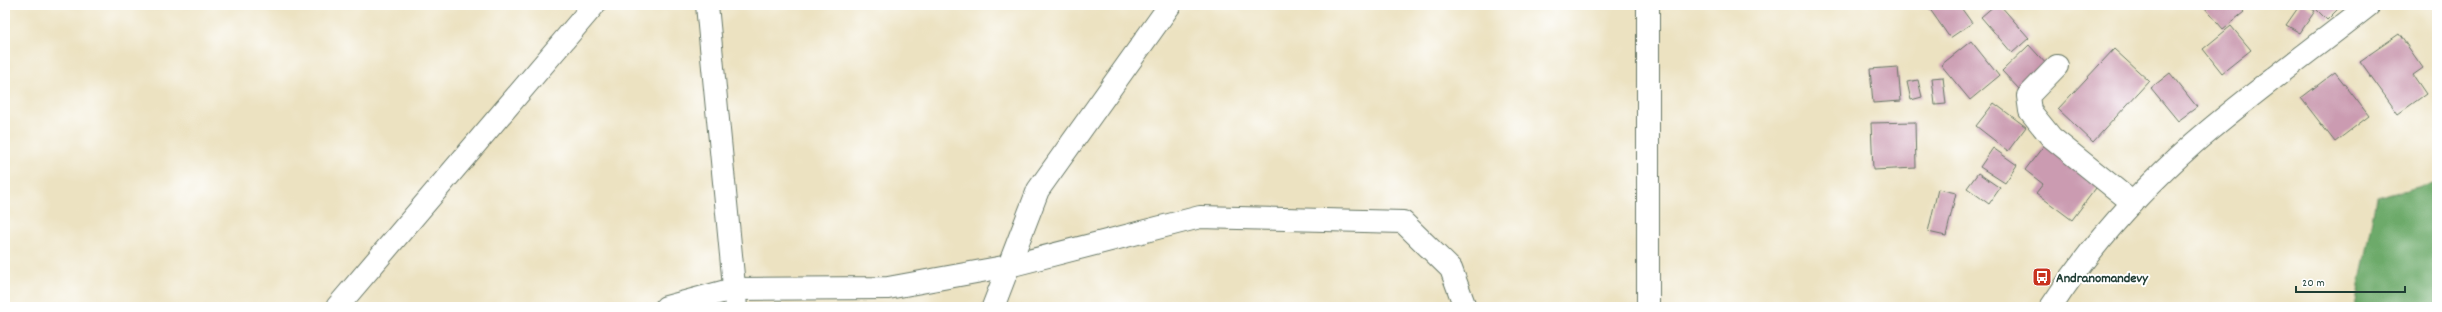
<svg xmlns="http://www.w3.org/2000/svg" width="2442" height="312" font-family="Dekko,sans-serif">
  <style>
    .forest { fill: #6daa6a; stroke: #46744f }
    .building { fill: #cb9bb1 }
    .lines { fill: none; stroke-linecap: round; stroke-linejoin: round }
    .minor-casing { stroke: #677765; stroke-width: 24 }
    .minor { stroke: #fff; stroke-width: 22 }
    .labels { text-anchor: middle; stroke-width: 4; stroke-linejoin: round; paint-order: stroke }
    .poi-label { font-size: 14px; font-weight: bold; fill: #1f3d34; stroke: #fff; text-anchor: start }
  </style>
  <rect width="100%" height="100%" fill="#fff"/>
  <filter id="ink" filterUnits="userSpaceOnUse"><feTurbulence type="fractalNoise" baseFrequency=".025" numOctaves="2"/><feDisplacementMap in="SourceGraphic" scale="8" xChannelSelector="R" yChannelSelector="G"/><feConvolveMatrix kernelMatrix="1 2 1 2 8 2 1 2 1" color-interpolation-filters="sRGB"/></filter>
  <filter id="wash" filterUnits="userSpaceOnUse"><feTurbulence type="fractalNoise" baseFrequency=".012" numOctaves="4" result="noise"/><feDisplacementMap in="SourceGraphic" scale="16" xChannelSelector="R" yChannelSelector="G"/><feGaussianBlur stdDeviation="0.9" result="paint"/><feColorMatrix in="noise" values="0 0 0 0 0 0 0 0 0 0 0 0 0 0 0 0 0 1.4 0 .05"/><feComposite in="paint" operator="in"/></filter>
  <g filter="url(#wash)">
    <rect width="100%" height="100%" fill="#ece2c1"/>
    <path class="forest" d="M2437,182V307H2355L2376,198Z"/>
    <g id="blocks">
      <g class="building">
        <path d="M1927,5H1959L1972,23L1950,38Z"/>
        <path d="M1995,5H2000L2029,38L2012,53L1981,17Z"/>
        <path d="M2209,5H2238L2244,12L2223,29L2205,8Z"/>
        <path d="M2300,5H2306L2315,11L2300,33L2286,25Z"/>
        <path d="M2342,5L2327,20L2313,6V5Z"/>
        <path d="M2231,26L2251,50L2222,73L2203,49Z"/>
        <path d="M2399,34L2423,68L2413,75L2426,94L2398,114L2360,61Z"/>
        <path d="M1971,41L1999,76L1970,100L1941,65Z"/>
        <path d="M2029,45L2048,66L2021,91L2002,71Z"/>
        <path d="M2114,49L2149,81L2093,142L2058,109Z"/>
        <path d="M1898,67L1901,101L1873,103L1870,69Z"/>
        <path d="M2335,72L2369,116L2335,142L2301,98Z"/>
        <path d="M2170,73L2197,107L2178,121L2151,88Z"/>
        <path d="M1943,77L1946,104L1935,105L1932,78Z"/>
        <path d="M1918,80L1922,97L1911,100L1907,82Z"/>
        <path d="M1994,103L2026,127L2008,151L1976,126Z"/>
        <path d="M1915,122L1916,168L1873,170L1871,123Z"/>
        <path d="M2045,144L2099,184L2072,220L2036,193L2043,184L2025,170Z"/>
        <path d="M1993,148L2017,165L2005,183L1980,167Z"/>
        <path d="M1978,173L2000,188L1989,204L1967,188Z"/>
        <path d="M1938,189L1956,193L1946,236L1928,232Z"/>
      </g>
    </g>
  </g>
  <g filter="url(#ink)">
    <use href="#blocks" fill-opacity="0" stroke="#677765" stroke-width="1"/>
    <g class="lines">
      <defs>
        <g id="minor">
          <path d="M707,5L736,307"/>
          <path d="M2057,66L2028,96L2030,111L2051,137L2133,203"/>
          <path d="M337,307L594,5"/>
          <path d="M666,307L733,289L888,288L1009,266L1200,217L1403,222L1451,269L1465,307"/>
          <path d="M993,307L1038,190L1170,5"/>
          <path d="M1648,307V5"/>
          <path d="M2051,307C2090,247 2141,190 2194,143C2249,95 2312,50 2369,5"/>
        </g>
      </defs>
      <use href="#minor" class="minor-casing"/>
      <use href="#minor" class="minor"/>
    </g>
  </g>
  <defs>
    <symbol id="bus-square" viewBox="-11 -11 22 22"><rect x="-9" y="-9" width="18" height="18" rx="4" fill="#c8321e" stroke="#fff"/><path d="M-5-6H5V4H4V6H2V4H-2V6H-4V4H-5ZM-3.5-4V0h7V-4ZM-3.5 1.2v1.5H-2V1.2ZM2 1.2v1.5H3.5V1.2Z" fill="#fff"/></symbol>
  </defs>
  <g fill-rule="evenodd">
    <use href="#bus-square" x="2031" y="266" width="22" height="22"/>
  </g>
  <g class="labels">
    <g class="poi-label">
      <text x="2056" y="282">Andranomandevy</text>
    </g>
  </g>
  <rect width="2442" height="312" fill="none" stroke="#fff" stroke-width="20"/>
  <path d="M2296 286v6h109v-6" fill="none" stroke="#1f3d34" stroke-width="2"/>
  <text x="2302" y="286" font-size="12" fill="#1f3d34" stroke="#ffffff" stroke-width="3" paint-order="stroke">20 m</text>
</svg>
